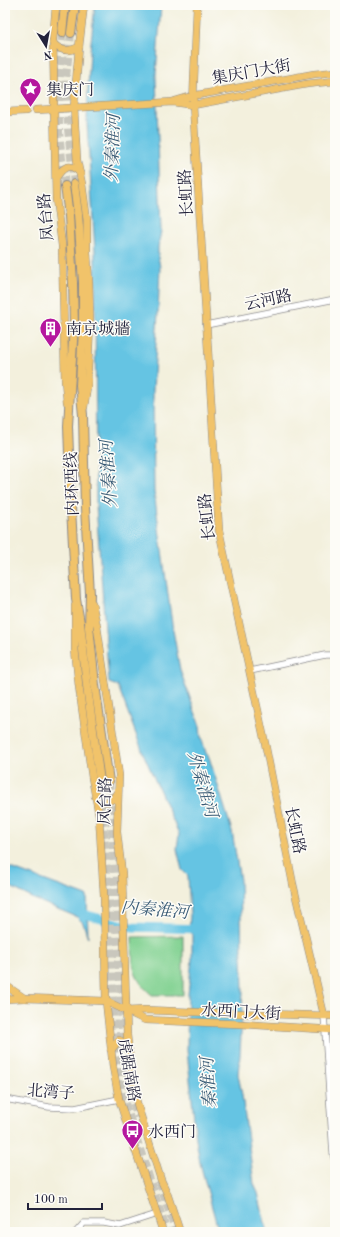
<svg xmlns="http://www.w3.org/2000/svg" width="340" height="1237" font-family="'Old Standard TT','Noto Serif SC',serif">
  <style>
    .green { fill: #81d191; stroke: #527a66 }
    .water { fill: #65c4e3; stroke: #44738f }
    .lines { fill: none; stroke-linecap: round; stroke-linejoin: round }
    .river { stroke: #65c4e3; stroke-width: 9 }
    .highway-tunnel { stroke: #c9c7bd; stroke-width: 8; stroke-dasharray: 8 4; stroke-linecap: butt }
    .minor-casing { stroke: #8a898c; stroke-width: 7 }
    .major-casing { stroke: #8a898c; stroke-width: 8 }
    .highway-casing { stroke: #8a898c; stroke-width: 10 }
    .minor { stroke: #fff; stroke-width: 5.5 }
    .major { stroke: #f1c36a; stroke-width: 7 }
    .highway { stroke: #f1c36a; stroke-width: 8 }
    .labels { text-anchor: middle; stroke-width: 3; stroke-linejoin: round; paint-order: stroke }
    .street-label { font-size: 16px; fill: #22223b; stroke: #fdfcf7 }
    .poi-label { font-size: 16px; fill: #22223b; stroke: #fdfcf7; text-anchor: start }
    .water-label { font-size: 17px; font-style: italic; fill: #395b76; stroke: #fdfcf7 }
  </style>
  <rect width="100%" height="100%" fill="#fdfcf7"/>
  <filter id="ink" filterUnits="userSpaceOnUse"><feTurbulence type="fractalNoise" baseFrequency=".025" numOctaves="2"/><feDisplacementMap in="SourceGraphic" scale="8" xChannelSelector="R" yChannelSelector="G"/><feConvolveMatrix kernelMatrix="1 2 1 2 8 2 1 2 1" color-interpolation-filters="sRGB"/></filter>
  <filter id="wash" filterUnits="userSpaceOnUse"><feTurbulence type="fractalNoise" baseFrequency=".012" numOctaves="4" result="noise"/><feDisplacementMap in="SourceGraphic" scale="16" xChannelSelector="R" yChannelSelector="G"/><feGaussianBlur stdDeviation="0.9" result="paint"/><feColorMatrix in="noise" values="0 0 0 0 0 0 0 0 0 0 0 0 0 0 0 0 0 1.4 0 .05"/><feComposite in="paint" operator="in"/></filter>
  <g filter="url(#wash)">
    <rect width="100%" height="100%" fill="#f3f0dd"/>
    <path class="green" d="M183,936V995H152C130,976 133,964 132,937Z"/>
    <g class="water">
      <path d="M95,5H161L156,75L161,231L158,247V256L160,267L158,313L153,390L154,492L172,624L180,670L200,726L201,737L206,753L209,757L232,831L240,880L243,991L240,1055L238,1074L242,1095L254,1184L258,1193L267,1232H219L216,1222L200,1163L196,1139L187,1050L188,994L192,959V929H189L190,916L188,876L182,870L177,849L179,834L143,753L118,686L109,683L96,506L95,251L87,123L88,89L90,51Z"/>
      <path d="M5,866L87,896L88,938L83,923L77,917L34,899L5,884Z"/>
    </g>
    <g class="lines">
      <path class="river" d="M77,908L87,915L132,927L204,929"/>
    </g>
  </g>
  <g filter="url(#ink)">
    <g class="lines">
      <g class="highway-tunnel">
        <path d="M62,33L59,94V132L65,186"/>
        <path d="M71,33L66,77L68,129L74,184"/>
        <path d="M100,781L109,898L114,1025L122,1094L167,1232"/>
        <path d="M109,781L116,898L122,1028L129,1090L138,1117"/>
        <path d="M159,1181L176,1232"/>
      </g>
      <defs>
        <g id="minor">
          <path d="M206,325L335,299"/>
          <path d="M250,671L325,655H335"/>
          <path d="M324,1015L333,1153L335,1162"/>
          <path d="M5,1099L49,1107L75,1108L119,1099"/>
          <path d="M76,1232L84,1223H104L120,1226L157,1214"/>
        </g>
        <g id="major">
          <path d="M56,5L53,39L54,86V109L56,199L62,246L65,381L67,402"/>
          <path d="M197,5L193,105L219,530L265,743L293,884L324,1015"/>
          <path d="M53,43C61,52 69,52 79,47"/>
          <path d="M175,101L192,96L314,74L335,72"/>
          <path d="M36,110L173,102L193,105L307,84L335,81"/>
          <path d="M5,112L26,111"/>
          <path d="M56,178C62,168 70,161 80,173"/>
          <path d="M84,407L87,388L90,325L89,283L87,252V220L82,184L77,160L74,107L79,47L84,5"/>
          <path d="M92,603L97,626L119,775L117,832L122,874L127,1035L133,1087L138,1107L161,1180L167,1193L180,1232"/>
          <path d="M75,606V650L79,687L92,778L99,815L104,897L106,1001L113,1067L119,1099L131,1137L163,1232"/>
          <path d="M95,796C106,806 112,802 118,791"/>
          <path d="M5,985L24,998L106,1001L145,1020L242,1024L335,1030"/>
          <path d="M5,999L24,998"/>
          <path d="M126,1011L145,1010L193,1012L335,1016"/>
          <path d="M111,1050L119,1040L121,1041L128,1048"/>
        </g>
        <g id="highway">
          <path d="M62,33L65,5"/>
          <path d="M71,33L75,5"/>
          <path d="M74,184L78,214L83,282V328L80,385L83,415L85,508L90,594L89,627L95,685L109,781"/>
          <path d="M65,186L69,216L73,283L74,324L68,426L71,508L76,599L80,623L88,694L100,781"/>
        </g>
      </defs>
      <use href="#minor" class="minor-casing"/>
      <use href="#major" class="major-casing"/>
      <use href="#highway" class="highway-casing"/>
      <use href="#minor" class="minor"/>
      <use href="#major" class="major"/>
      <use href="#highway" class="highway"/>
    </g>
  </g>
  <defs>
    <symbol id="sight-pin" viewBox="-11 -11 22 30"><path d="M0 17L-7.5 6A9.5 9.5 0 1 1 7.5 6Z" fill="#b5179e" stroke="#fdfcf7"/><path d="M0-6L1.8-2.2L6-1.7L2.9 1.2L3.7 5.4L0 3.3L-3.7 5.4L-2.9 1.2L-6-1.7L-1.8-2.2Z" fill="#fff"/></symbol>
    <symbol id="building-pin" viewBox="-11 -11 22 30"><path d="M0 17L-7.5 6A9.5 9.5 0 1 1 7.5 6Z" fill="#b5179e" stroke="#fdfcf7"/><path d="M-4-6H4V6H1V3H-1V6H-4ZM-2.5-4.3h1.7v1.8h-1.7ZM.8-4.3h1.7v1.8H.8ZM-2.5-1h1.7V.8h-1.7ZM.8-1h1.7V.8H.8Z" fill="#fff"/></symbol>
    <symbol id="bus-pin" viewBox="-11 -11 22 30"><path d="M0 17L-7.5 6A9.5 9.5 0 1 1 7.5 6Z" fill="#b5179e" stroke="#fdfcf7"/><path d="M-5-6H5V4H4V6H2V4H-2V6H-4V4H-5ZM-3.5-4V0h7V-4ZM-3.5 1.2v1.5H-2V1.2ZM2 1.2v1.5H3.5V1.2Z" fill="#fff"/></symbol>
  </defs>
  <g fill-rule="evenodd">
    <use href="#sight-pin" x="18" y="76" width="25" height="34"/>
    <use href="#building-pin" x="38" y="316" width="25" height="34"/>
    <use href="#bus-pin" x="120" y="1118" width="25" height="34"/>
  </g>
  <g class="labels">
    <g class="street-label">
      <text transform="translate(251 71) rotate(-10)" y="6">集庆门大街</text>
      <text transform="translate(185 193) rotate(-93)" y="6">长虹路</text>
      <text transform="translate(45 217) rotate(-95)" y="6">凤台路</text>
      <text transform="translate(268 299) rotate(-12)" y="6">云河路</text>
      <text transform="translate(71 484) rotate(-92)" y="6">内环西线</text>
      <text transform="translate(206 517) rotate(-96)" y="6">长虹路</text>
      <text transform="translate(104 801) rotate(-89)" y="6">凤台路</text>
      <text transform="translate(296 830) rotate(79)" y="6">长虹路</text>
      <text transform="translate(241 1011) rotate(3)" y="6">水西门大街</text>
      <text transform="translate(130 1070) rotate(80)" y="6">虎踞南路</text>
      <text transform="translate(51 1091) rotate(4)" y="6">北湾子</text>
    </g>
    <g class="poi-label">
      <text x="46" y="95">集庆门</text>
      <text x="66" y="334">南京城牆</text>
      <text x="148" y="1137">水西门</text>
    </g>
    <g class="water-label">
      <text transform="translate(112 148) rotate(-88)" y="6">外秦淮河</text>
      <text transform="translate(108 474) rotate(-94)" y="6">外秦淮河</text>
      <text transform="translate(203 784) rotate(74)" y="6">外秦淮河</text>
      <text transform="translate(155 909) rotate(5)" y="6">内秦淮河</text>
      <text transform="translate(208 1083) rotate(-94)" y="6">秦淮河</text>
    </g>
  </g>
  <rect width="340" height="1237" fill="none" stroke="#fdfcf7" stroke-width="20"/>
  <g transform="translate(46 46) rotate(169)" stroke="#fdfcf7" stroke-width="3" paint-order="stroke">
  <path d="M0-3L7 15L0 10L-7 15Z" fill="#22223b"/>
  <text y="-6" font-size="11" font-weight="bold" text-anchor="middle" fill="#22223b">N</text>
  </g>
  <path d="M28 1203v6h74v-6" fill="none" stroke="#22223b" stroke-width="2"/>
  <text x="34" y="1203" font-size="12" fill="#22223b" stroke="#fdfcf7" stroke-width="3" paint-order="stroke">100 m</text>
</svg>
